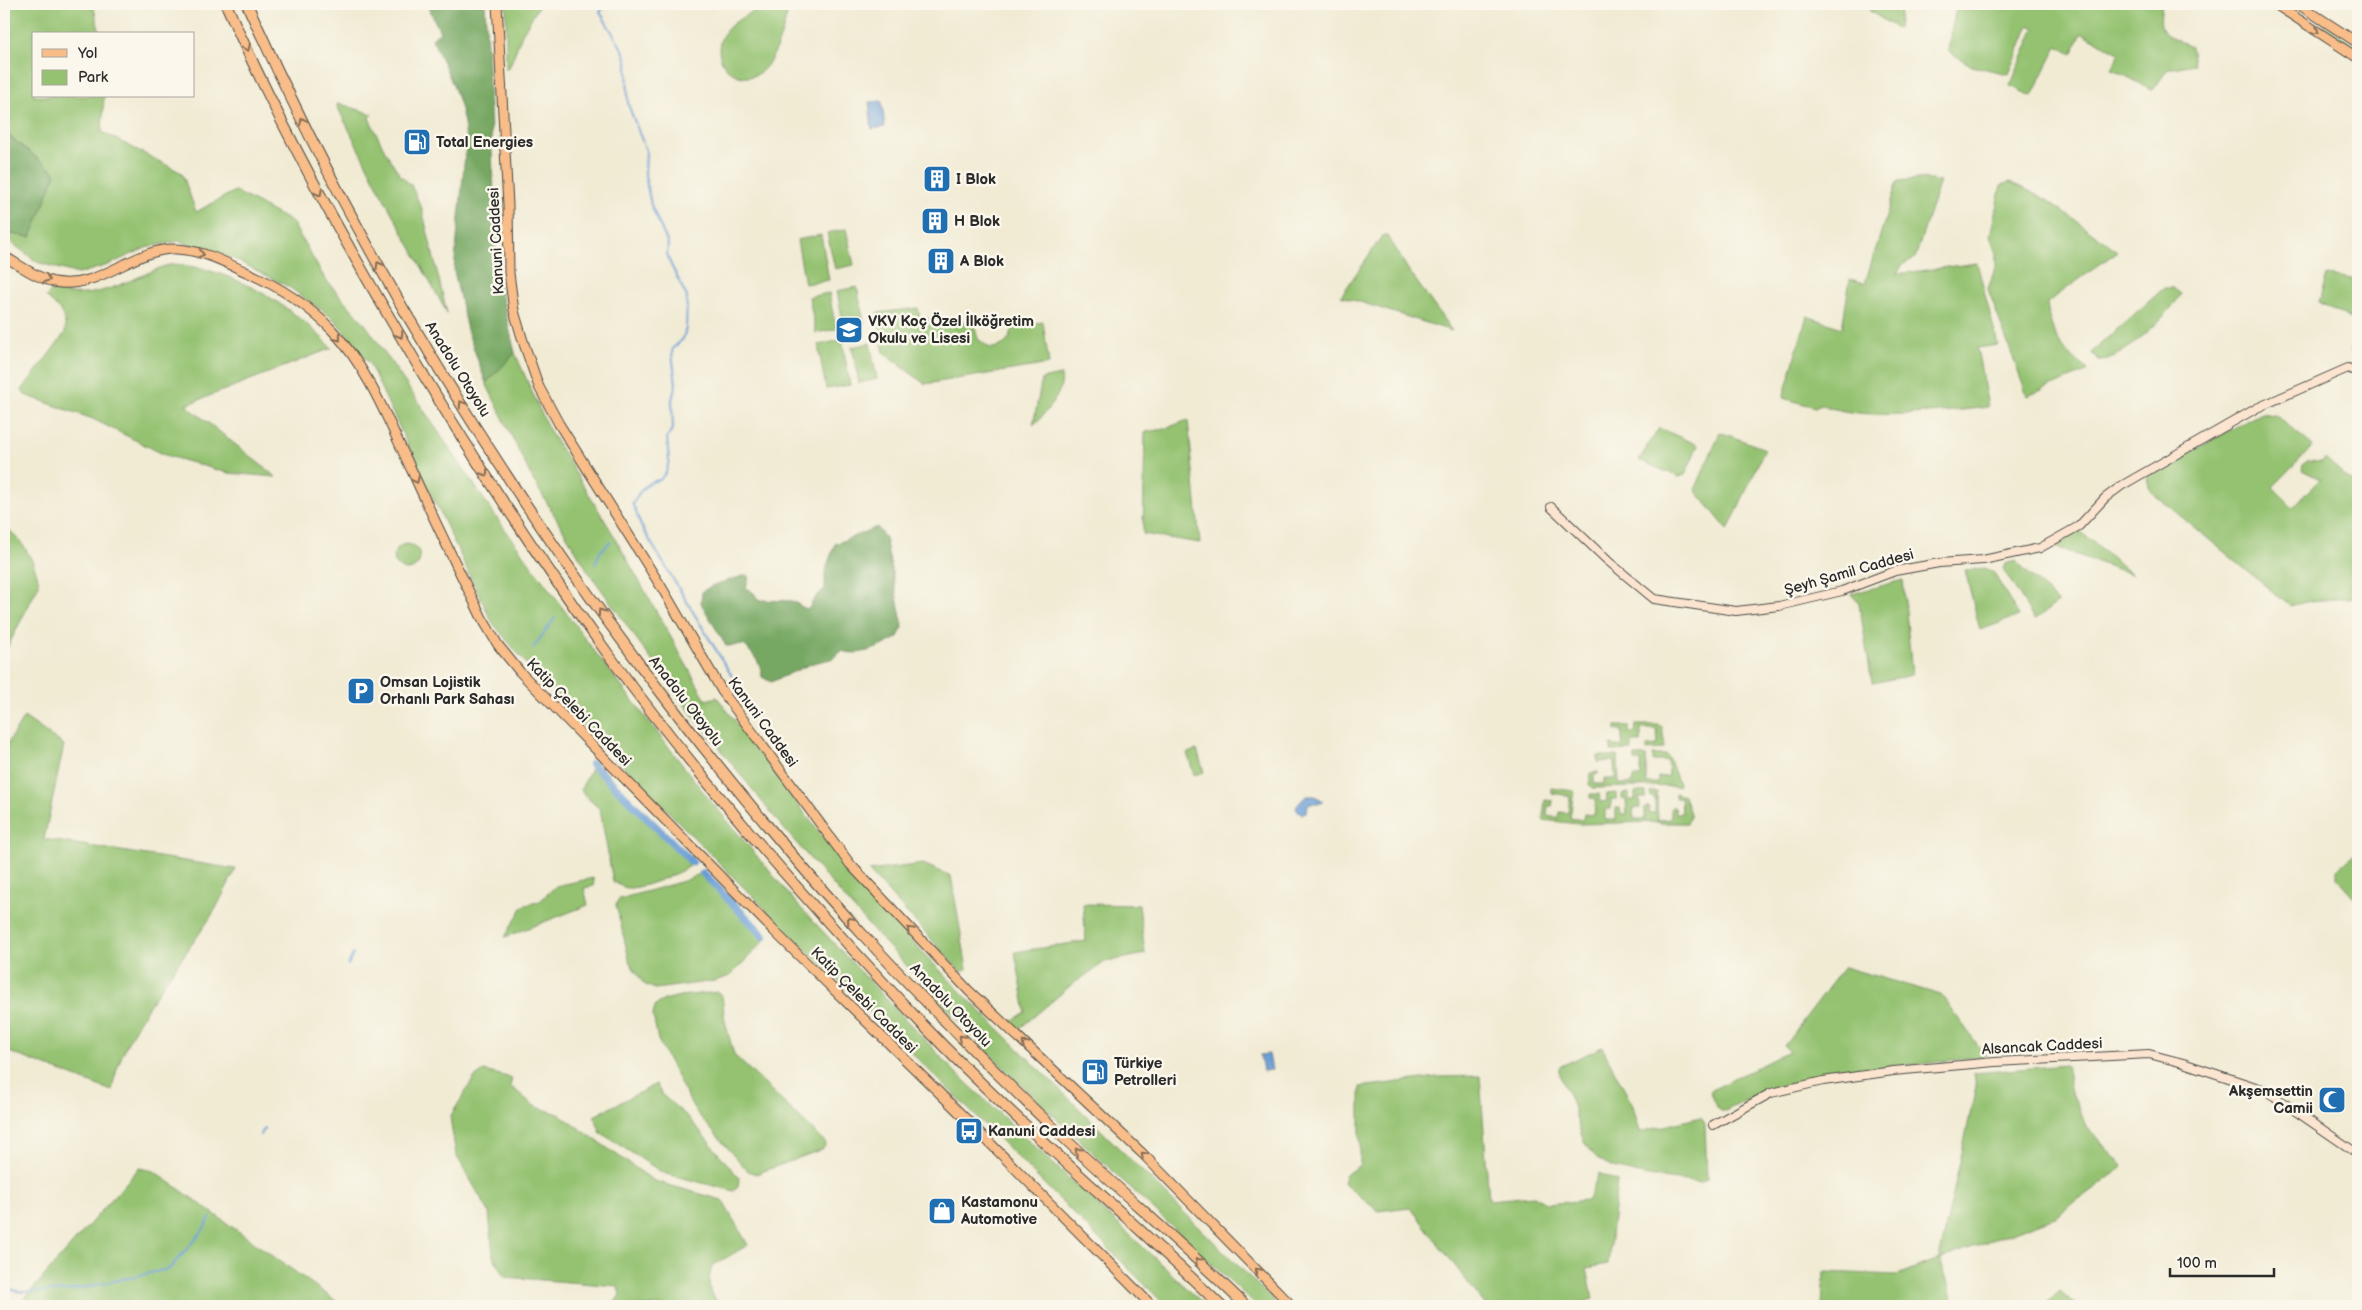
<svg xmlns="http://www.w3.org/2000/svg" width="2362" height="1310" font-family="'Balsamiq Sans',sans-serif">
  <style>
    .green { fill: #94c271; stroke: #60764e }
    .forest { fill: #77a863; stroke: #516a47 }
    .water { fill: #6b9ed6; stroke: #4b6480 }
    .lines { fill: none; stroke-linecap: round; stroke-linejoin: round }
    .stream { stroke: #6b9ed6; stroke-width: 2 }
    .canal { stroke: #6b9ed6; stroke-width: 8 }
    .secondary-casing { stroke: #494844; stroke-width: 10 }
    .primary-casing { stroke: #494844; stroke-width: 11 }
    .highway-casing { stroke: #494844; stroke-width: 12 }
    .secondary { stroke: #fce5d0; stroke-width: 8 }
    .primary { stroke: #f8bd89; stroke-width: 9 }
    .highway { stroke: #f8bd89; stroke-width: 10 }
    .oneway { stroke: #876d55 }
    .labels { text-anchor: middle; stroke-width: 5; stroke-linejoin: round; paint-order: stroke }
    .poi-label { font-size: 15px; font-weight: bold; fill: #2b2b2b; stroke: #fbf7ec; text-anchor: start }
    .street-label { font-size: 15px; fill: #2b2b2b; stroke: #fbf7ec }
  </style>
  <rect width="100%" height="100%" fill="#fbf7ec"/>
  <filter id="ink" filterUnits="userSpaceOnUse"><feTurbulence type="fractalNoise" baseFrequency=".02" numOctaves="2"/><feDisplacementMap in="SourceGraphic" scale="10" xChannelSelector="R" yChannelSelector="G"/><feConvolveMatrix kernelMatrix="1 2 1 2 8 2 1 2 1" color-interpolation-filters="sRGB"/></filter>
  <filter id="wash" filterUnits="userSpaceOnUse"><feTurbulence type="fractalNoise" baseFrequency=".0096" numOctaves="4" result="noise"/><feDisplacementMap in="SourceGraphic" scale="20" xChannelSelector="R" yChannelSelector="G"/><feGaussianBlur stdDeviation="1.12" result="paint"/><feColorMatrix in="noise" values="0 0 0 0 0 0 0 0 0 0 0 0 0 0 0 0 0 1.4 0 .05"/><feComposite in="paint" operator="in"/></filter>
  <g filter="url(#wash)">
    <rect width="100%" height="100%" fill="#f1ebd4"/>
    <g class="green">
      <path d="M4,4H93L100,34H34V96H104L102,132L182,173L196,212L235,191L292,222L325,279L366,325L496,517L595,652L705,794L797,904L955,1072L1206,1306H1166L994,1134L777,921L621,764L528,666L492,622L369,363L335,320L289,287L234,259L179,241L148,247L108,265L78,274L37,262L4,237V233L31,237L56,173L4,132Z"/>
      <path d="M506,4H540L522,34L510,66L506,70Z"/>
      <path d="M766,4H790C785,22 777,58 762,71C739,90 708,61 723,35C731,21 753,12 766,4Z"/>
      <path d="M1866,4H1901L1898,29L1871,12Z"/>
      <path d="M1954,4H2162C2157,36 2164,34 2191,46L2194,64L2168,69L2153,90L2112,69L2119,53L2082,33L2072,54L2057,46L2032,96L2010,86L2035,28L2029,25L2009,74L1972,66L1948,51L1956,7Z"/>
      <path d="M2323,24L2358,48V53L2321,27Z"/>
      <path d="M338,103L372,114L369,118L384,149L400,175L411,185L422,209L447,313L381,193L337,106Z"/>
      <path d="M1919,179L1940,181L1915,258L1903,264L1897,274L1977,263L1998,345L1977,348L1988,407C1948,412 1856,422 1821,404L1815,407L1783,398L1807,316L1842,328L1850,279L1865,283L1896,185L1898,181Z"/>
      <path d="M2011,182L2047,200L2118,251L2047,303C2051,336 2061,350 2088,370L2084,373L2027,396L1988,289L1996,264V253L1990,236L2001,185Z"/>
      <path d="M846,229L854,265L835,269L827,233Z"/>
      <path d="M821,235L829,280L805,284L797,240Z"/>
      <path d="M1382,236H1388L1407,268L1452,331L1341,296Z"/>
      <path d="M174,264C235,270 290,304 332,348L186,405L276,477L228,473L165,455L93,419L25,395L22,390L65,333C67,314 58,308 46,297L53,289C89,306 132,278 165,266Z"/>
      <path d="M2327,275L2358,280V316L2355,321L2319,302Z"/>
      <path d="M857,287L864,323L844,327L837,291Z"/>
      <path d="M2164,288H2173L2181,294C2171,313 2120,362 2099,361L2092,353L2095,349Z"/>
      <path d="M829,293L836,329L816,333L809,297Z"/>
      <path d="M918,308L920,319L929,318L930,326L973,321L978,339L990,348C1004,348 1012,340 1012,326L1043,322L1049,364L925,384L884,353L877,313Z"/>
      <path d="M2358,337V361L2352,357L2351,349Z"/>
      <path d="M842,340L850,385L826,389L818,345Z"/>
      <path d="M870,343L877,379L859,383L852,347Z"/>
      <path d="M515,353L547,426L610,529L706,700L717,697L865,893L962,993L1279,1306H1257L1014,1079L870,927L784,829L673,690L588,571L532,478L486,383Z"/>
      <path d="M1060,375C1068,388 1043,417 1033,425L1042,379Z"/>
      <path d="M2261,413L2275,415L2313,446L2273,487L2293,507L2320,479L2302,470L2303,464L2308,461L2320,462L2325,458L2358,487V597L2310,601L2290,606L2150,491L2147,477L2151,474Z"/>
      <path d="M1188,420L1200,543L1143,534L1145,432L1164,429Z"/>
      <path d="M1659,428L1698,445L1685,475L1679,477L1639,460Z"/>
      <path d="M1720,432L1765,449L1728,530L1695,490Z"/>
      <path d="M4,526C23,540 36,562 39,585L4,654Z"/>
      <path d="M2080,531L2132,574H2131L2055,547Z"/>
      <circle cx="407" cy="557" r="13"/>
      <path d="M2015,561L2058,602L2035,620L2003,569L2005,564Z"/>
      <path d="M1985,568L1993,572L2019,616L1980,630L1965,570Z"/>
      <path d="M1903,580L1912,675L1872,683L1859,603L1851,594Z"/>
      <path d="M24,717L64,745L44,839L236,869C229,882 222,897 215,910C183,962 120,1030 112,1091L4,1050V749Z"/>
      <path d="M1636,725H1660L1662,727L1665,747L1662,749L1647,750V746L1658,745L1657,729H1641V742H1632V750L1611,751V745L1622,747V730H1616V726H1629V733H1635Z"/>
      <path d="M1197,750L1204,772L1194,775L1187,753Z"/>
      <path d="M1653,755H1667L1669,758L1679,784L1678,786L1592,788L1589,785L1591,773L1598,772V774L1594,775V784H1604V779H1615L1614,761L1598,762V756H1618L1619,784H1631L1634,777H1641V761H1635V756H1646V783H1658V777L1669,776L1668,761H1653Z"/>
      <path d="M595,761L695,863C682,872 643,889 628,888C623,888 617,883 613,882L600,809L585,796L581,789Z"/>
      <path d="M1552,788L1574,791L1570,818L1583,820L1584,814L1594,815L1596,799L1590,798V794H1599L1600,802L1607,801L1606,794L1617,793V799H1611V809L1605,810V820H1616V808H1620L1621,814H1627L1626,799H1622V794L1629,793V800H1635V792H1646V798H1639L1640,808L1633,809L1634,819H1645V807H1649V813H1655V798L1651,797L1650,792H1657L1658,822L1579,824L1543,820L1545,800L1553,801L1552,806H1548L1547,816L1558,818L1559,812L1568,813L1570,796L1552,793Z"/>
      <path d="M1675,793L1684,796L1691,817L1687,823H1659V820L1671,819V807H1675L1676,813H1682L1681,798H1675Z"/>
      <path d="M2358,851V902L2337,878V869Z"/>
      <path d="M923,864L951,876L967,969L961,972L869,871Z"/>
      <path d="M704,872L768,935L762,943L730,976L715,981L655,989L644,984L630,963L616,905L619,899L684,881Z"/>
      <path d="M593,878L594,886L584,888L588,905L505,937L523,906L540,901L556,886Z"/>
      <path d="M1083,904L1139,905L1145,954L1105,962L1070,986L1018,1030L1011,1021L1026,1012L1015,952L1086,941Z"/>
      <path d="M1844,967L1941,995L1986,1056L1823,1076L1769,1089L1725,1111L1718,1109L1710,1091L1789,1051L1784,1046Z"/>
      <path d="M718,992L722,996L725,1021L734,1055L826,1143L823,1149L756,1174L748,1171L695,1111L658,1040L653,1015L655,1006L664,1000L680,996Z"/>
      <path d="M1602,1047L1633,1106L1640,1132L1701,1117L1705,1124L1707,1179L1700,1183C1670,1178 1611,1176 1591,1152C1580,1139 1577,1118 1572,1102C1569,1092 1557,1076 1559,1067Z"/>
      <path d="M2066,1065L2072,1093L2088,1128L2123,1167L2055,1217L1940,1259L1955,1306H1822L1824,1272L1897,1275L1939,1259L1976,1087L1974,1073Z"/>
      <path d="M484,1071L512,1078L510,1086L536,1107L559,1114L654,1181L722,1200L748,1245L712,1266C708,1282 707,1291 719,1303L710,1306H612L620,1295L618,1286L506,1277L493,1256L489,1212L456,1155L450,1117L474,1078Z"/>
      <path d="M1480,1076L1489,1200L1534,1196L1547,1204L1588,1200L1599,1173L1617,1181L1608,1264L1587,1268L1593,1299L1569,1306H1486L1410,1207L1378,1211L1343,1183L1345,1175L1360,1165V1087L1437,1077Z"/>
      <path d="M656,1084L662,1095L688,1117L739,1178L738,1187L734,1191L663,1173L601,1133L594,1116Z"/>
      <path d="M139,1168L154,1171L343,1306H18Z"/>
      <path d="M2060,1291L2077,1306H2044Z"/>
      <path d="M2358,1297V1306H2334Z"/>
    </g>
    <g class="forest">
      <path d="M427,4H485L498,280L515,353L486,383L467,330L454,271L466,144C465,105 448,73 432,39L440,32Z"/>
      <path d="M4,132L56,173L31,237L4,233Z"/>
      <path d="M877,527L885,538L903,627L898,637C883,647 859,657 842,651L831,659L813,663L771,682L762,677C762,664 753,654 744,645L726,646L701,603L702,592L711,586L746,575L749,577L746,588L754,593L758,600L792,601L808,610L814,599L825,588V572L835,544Z"/>
    </g>
    <g class="water">
      <path d="M882,101L885,127L872,129L869,102Z"/>
      <path d="M1306,796H1315L1322,800V803H1309L1306,812L1302,814L1296,809L1297,805Z"/>
      <path d="M1269,1054L1272,1070L1263,1071L1260,1055Z"/>
    </g>
    <g class="lines">
      <g class="stream">
        <path d="M607,4L600,12L624,52L627,61L628,104L646,151L645,175L651,205L668,244L667,254L671,265L687,297L686,328L683,339L673,348L672,353L676,384L672,400L673,429L667,437L669,461L666,472L660,480C645,481 639,493 632,505"/>
        <path d="M633,504L641,526L753,711"/>
        <path d="M595,564L600,552L610,542"/>
        <path d="M533,648L555,618"/>
        <path d="M348,965L353,954"/>
        <path d="M260,1135L265,1128"/>
        <path d="M4,1253L6,1265L4,1267"/>
        <path d="M4,1287L20,1292L68,1291L169,1269L201,1233L210,1218"/>
      </g>
      <g class="canal">
        <path d="M592,764L692,862"/>
        <path d="M703,873L764,936"/>
      </g>
    </g>
  </g>
  <g filter="url(#ink)">
    <g class="lines">
      <defs>
        <g id="secondary">
          <path d="M1551,507L1608,561L1654,599L1736,611L1779,606L1842,591L1895,571L1939,563L1983,560L2040,548L2079,526L2105,498L2121,486L2257,408L2348,368L2358,373"/>
          <path d="M1713,1125L1771,1093L1823,1081L1893,1071L1995,1062L2149,1054L2183,1063L2265,1090L2358,1154"/>
        </g>
        <g id="primary">
          <path d="M497,4L508,205L509,273L514,311L523,341L539,387L559,424L662,588L722,691L850,864L969,991L1143,1154L1292,1306"/>
          <path d="M2275,4L2358,58"/>
          <path d="M2298,4L2358,43"/>
          <path d="M4,256C19,265 37,278 54,282C100,291 132,248 176,249C201,250 223,261 244,271C276,285 308,305 332,330C369,369 389,423 412,471C434,520 458,569 482,618L498,645L520,672L779,936L964,1117L1152,1306"/>
        </g>
        <g id="highway">
          <path d="M226,4C274,113 331,218 391,320C458,435 530,547 608,654C704,786 813,909 925,1027C1019,1125 1124,1212 1221,1306"/>
          <path d="M247,4C361,259 510,499 682,720C740,794 800,867 864,936C928,1005 994,1072 1063,1137C1123,1194 1187,1248 1246,1306"/>
        </g>
      </defs>
      <use href="#secondary" class="secondary-casing"/>
      <use href="#primary" class="primary-casing"/>
      <use href="#highway" class="highway-casing"/>
      <use href="#secondary" class="secondary"/>
      <use href="#primary" class="primary"/>
      <use href="#highway" class="highway"/>
    </g>
    <defs><path id="oneway-chevron" d="M-2-3.5L2.5 0L-2 3.5" fill="none" stroke-width="1.6" stroke-linecap="round" stroke-linejoin="round" transform="scale(1.25)"/></defs>
    <g class="oneway">
      <use href="#oneway-chevron" transform="translate(2316 31) rotate(33)"/>
      <use href="#oneway-chevron" transform="translate(247 48) rotate(65)"/>
      <use href="#oneway-chevron" transform="translate(303 121) rotate(-116)"/>
      <use href="#oneway-chevron" transform="translate(319 193) rotate(63)"/>
      <use href="#oneway-chevron" transform="translate(201 254) rotate(15)"/>
      <use href="#oneway-chevron" transform="translate(379 265) rotate(-120)"/>
      <use href="#oneway-chevron" transform="translate(47 279) rotate(21)"/>
      <use href="#oneway-chevron" transform="translate(400 335) rotate(60)"/>
      <use href="#oneway-chevron" transform="translate(338 338) rotate(51)"/>
      <use href="#oneway-chevron" transform="translate(462 404) rotate(-122)"/>
      <use href="#oneway-chevron" transform="translate(485 473) rotate(57)"/>
      <use href="#oneway-chevron" transform="translate(416 480) rotate(65)"/>
      <use href="#oneway-chevron" transform="translate(601 612) rotate(-125)"/>
      <use href="#oneway-chevron" transform="translate(850 920) rotate(-131)"/>
      <use href="#oneway-chevron" transform="translate(910 930) rotate(-134)"/>
      <use href="#oneway-chevron" transform="translate(962 1038) rotate(-135)"/>
      <use href="#oneway-chevron" transform="translate(1025 1044) rotate(-136)"/>
      <use href="#oneway-chevron" transform="translate(1078 1151) rotate(-137)"/>
      <use href="#oneway-chevron" transform="translate(1144 1155) rotate(-135)"/>
      <use href="#oneway-chevron" transform="translate(1198 1261) rotate(-138)"/>
      <use href="#oneway-chevron" transform="translate(1258 1271) rotate(-134)"/>
    </g>
  </g>
  <defs>
    <symbol id="fuel-square" viewBox="-11 -11 22 22"><rect x="-9" y="-9" width="18" height="18" rx="4" fill="#1f6fb2" stroke="#fbf7ec"/><path d="M-5.5-6h7V0h2V4h1.3V-2.5L3-4.5l.8-.8L6-3V5H2.5V1h-1V6h-7ZM-4.2-4.7v3.2H.2V-4.7Z" fill="#fff"/></symbol>
    <symbol id="building-square" viewBox="-11 -11 22 22"><rect x="-9" y="-9" width="18" height="18" rx="4" fill="#1f6fb2" stroke="#fbf7ec"/><path d="M-4-6H4V6H1V3H-1V6H-4ZM-2.5-4.3h1.7v1.8h-1.7ZM.8-4.3h1.7v1.8H.8ZM-2.5-1h1.7V.8h-1.7ZM.8-1h1.7V.8H.8Z" fill="#fff"/></symbol>
    <symbol id="school-square" viewBox="-11 -11 22 22"><rect x="-9" y="-9" width="18" height="18" rx="4" fill="#1f6fb2" stroke="#fbf7ec"/><path d="M0-5L7-2L0 1L-7-2ZM-4 1L0 2.5L4 1V4Q0 6-4 4Z" fill="#fff"/></symbol>
    <symbol id="parking-square" viewBox="-11 -11 22 22"><rect x="-9" y="-9" width="18" height="18" rx="4" fill="#1f6fb2" stroke="#fbf7ec"/><path d="M-3.5-5.5H1a3.5 3.5 0 0 1 0 7H-1V5.5H-3.5ZM-1-3.4V-.6H.8a1.4 1.4 0 0 0 0-2.8Z" fill="#fff"/></symbol>
    <symbol id="mosque-square" viewBox="-11 -11 22 22"><rect x="-9" y="-9" width="18" height="18" rx="4" fill="#1f6fb2" stroke="#fbf7ec"/><path d="M3.5-4.9A6 6 0 1 0 3.5 4.9A5 5 0 1 1 3.5-4.9Z" fill="#fff"/></symbol>
    <symbol id="bus-square" viewBox="-11 -11 22 22"><rect x="-9" y="-9" width="18" height="18" rx="4" fill="#1f6fb2" stroke="#fbf7ec"/><path d="M-5-6H5V4H4V6H2V4H-2V6H-4V4H-5ZM-3.5-4V0h7V-4ZM-3.5 1.2v1.5H-2V1.2ZM2 1.2v1.5H3.5V1.2Z" fill="#fff"/></symbol>
    <symbol id="shop-square" viewBox="-11 -11 22 22"><rect x="-9" y="-9" width="18" height="18" rx="4" fill="#1f6fb2" stroke="#fbf7ec"/><path d="M-5-2.5h2.3a2.7 3.5 0 0 1 5.4 0H5L5.5 6h-11ZM-1.5-2.5h3a1.5 2.3 0 0 0-3 0Z" fill="#fff"/></symbol>
  </defs>
  <g fill-rule="evenodd">
    <use href="#fuel-square" x="401" y="126" width="32" height="32"/>
    <use href="#building-square" x="921" y="163" width="32" height="32"/>
    <use href="#building-square" x="919" y="205" width="32" height="32"/>
    <use href="#building-square" x="925" y="245" width="32" height="32"/>
    <use href="#school-square" x="833" y="314" width="32" height="32"/>
    <use href="#parking-square" x="345" y="675" width="32" height="32"/>
    <use href="#fuel-square" x="1079" y="1056" width="32" height="32"/>
    <use href="#mosque-square" x="2316" y="1084" width="32" height="32"/>
    <use href="#bus-square" x="953" y="1115" width="32" height="32"/>
    <use href="#shop-square" x="926" y="1195" width="32" height="32"/>
  </g>
  <g class="labels">
    <g class="poi-label">
      <text x="436" y="147">Total Energies</text>
      <text x="956" y="184">I Blok</text>
      <text x="954" y="226">H Blok</text>
      <text x="960" y="266">A Blok</text>
      <text x="868" y="326">VKV Koç Özel İlköğretim<tspan x="868" dy="17">Okulu ve Lisesi</tspan></text>
      <text x="380" y="687">Omsan Lojistik<tspan x="380" dy="17">Orhanlı Park Sahası</tspan></text>
      <text x="1114" y="1068">Türkiye<tspan x="1114" dy="17">Petrolleri</tspan></text>
      <text x="2313" y="1096" text-anchor="end">Akşemsettin<tspan x="2313" dy="17">Camii</tspan></text>
      <text x="988" y="1136">Kanuni Caddesi</text>
      <text x="961" y="1207">Kastamonu<tspan x="961" dy="17">Automotive</tspan></text>
    </g>
    <g class="street-label">
      <text transform="translate(496 241) rotate(-93)" y="5">Kanuni Caddesi</text>
      <text transform="translate(458 369) rotate(58)" y="5">Anadolu Otoyolu</text>
      <text transform="translate(1849 572) rotate(-16)" y="5">Şeyh Şamil Caddesi</text>
      <text transform="translate(686 701) rotate(52)" y="5">Anadolu Otoyolu</text>
      <text transform="translate(579 712) rotate(46)" y="5">Katip Çelebi Caddesi</text>
      <text transform="translate(763 722) rotate(54)" y="5">Kanuni Caddesi</text>
      <text transform="translate(864 1000) rotate(45)" y="5">Katip Çelebi Caddesi</text>
      <text transform="translate(951 1005) rotate(46)" y="5">Anadolu Otoyolu</text>
      <text transform="translate(2042 1046) rotate(-3)" y="5">Alsancak Caddesi</text>
    </g>
  </g>
  <rect width="2362" height="1310" fill="none" stroke="#fbf7ec" stroke-width="20"/>
  <rect x="32" y="32" width="162" height="65" fill="#fbf7ec" stroke="#a8a59f"/>
  <rect x="42" y="49" width="25" height="8" fill="#f8bd89" stroke="#a8a59f"/>
  <text x="78" y="58" font-size="15" fill="#2b2b2b">Yol</text>
  <rect x="42" y="70" width="25" height="15" fill="#94c271" stroke="#a8a59f"/>
  <text x="78" y="82" font-size="15" fill="#2b2b2b">Park</text>
  <path d="M2170 1268v8h104v-8" fill="none" stroke="#2b2b2b" stroke-width="2.5"/>
  <text x="2177" y="1268" font-size="15" fill="#2b2b2b" stroke="#fbf7ec" stroke-width="4" paint-order="stroke">100 m</text>
</svg>
